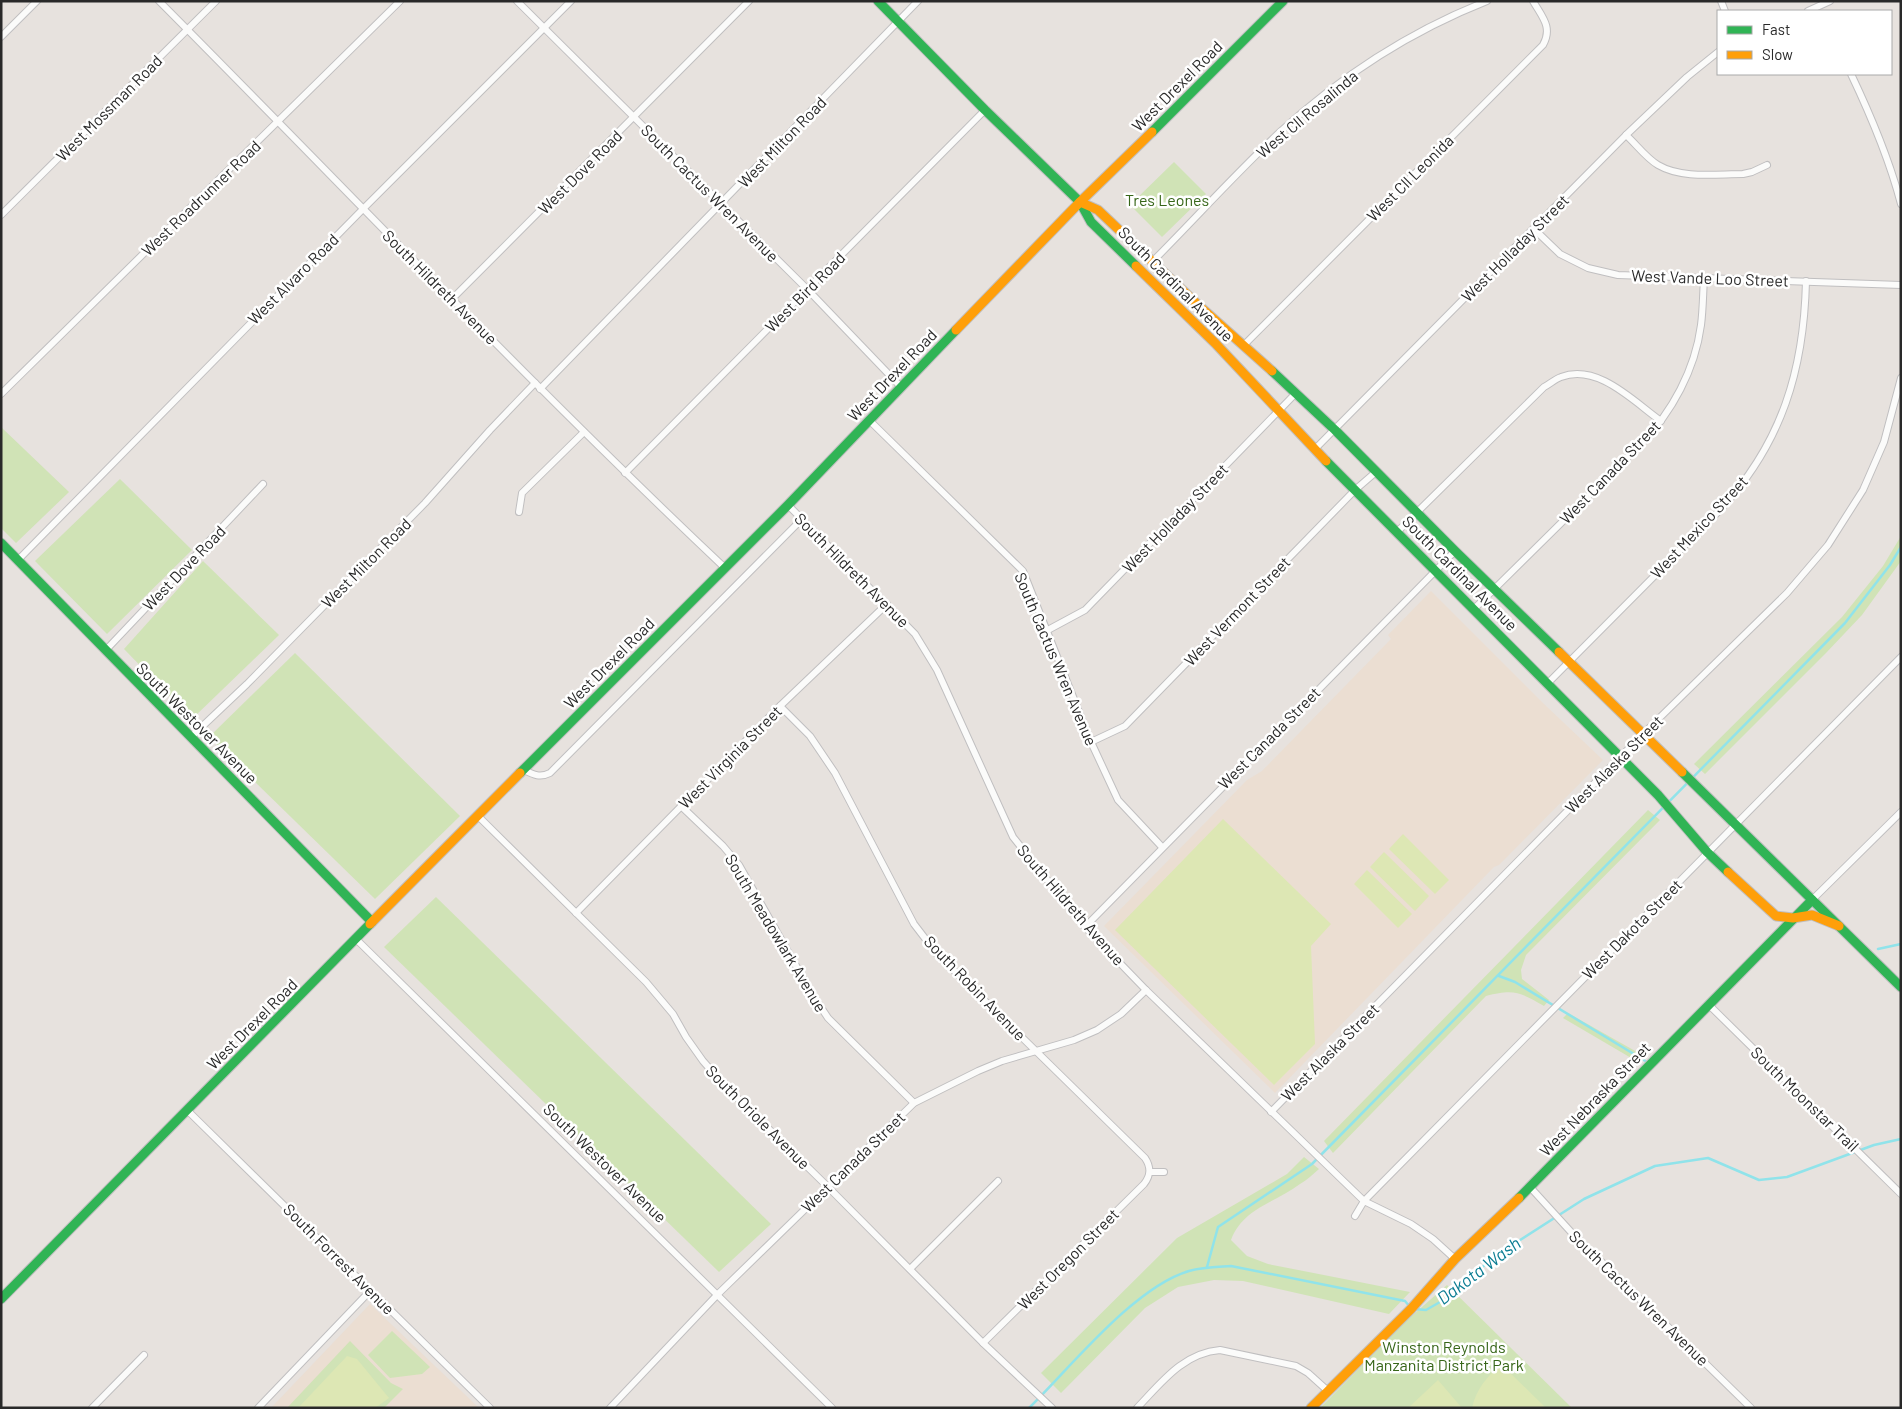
<svg xmlns="http://www.w3.org/2000/svg" width="1902" height="1409" font-family="Barlow,sans-serif">
  <style>
    .education { fill: #ebded2 }
    .green { fill: #d0e3b6 }
    .pitch { fill: #dde7b4 }
    .lines { fill: none; stroke-linecap: round; stroke-linejoin: round }
    .stream { stroke: #90e3ea; stroke-width: 2.5 }
    .street-casing { stroke: #c0bfc0; stroke-width: 8 }
    .fast-casing { stroke: #c0bfc0; stroke-width: 11 }
    .slow-casing { stroke: #c0bfc0; stroke-width: 11 }
    .street { stroke: #fbfbfa; stroke-width: 6 }
    .fast { stroke: #30b455; stroke-width: 9 }
    .slow { stroke: #ff9f0a; stroke-width: 9 }
    .labels { text-anchor: middle; stroke-width: 5; stroke-linejoin: round; paint-order: stroke }
    .street-label { font-size: 16px; fill: #292929; stroke: #fff }
    .park-label { font-size: 16px; fill: #376619; stroke: #fff }
    .water-label { font-size: 18px; font-style: italic; fill: #0c7d93; stroke: #fff }
  </style>
  <rect width="100%" height="100%" fill="#e7e2de"/>
  <g class="education">
    <path d="M1431,591L1544,704L1603,760L1499,865L1494,867L1275,1093L1104,926L1247,780L1262,771L1391,639L1388,635Z"/>
    <path d="M370,1304L479,1408H271Z"/>
  </g>
  <g class="green">
    <path d="M1174,162L1206,194L1162,237L1130,205Z"/>
    <path d="M1,427L69,492L16,543L1,528Z"/>
    <path d="M120,479L192,550L107,634L35,561Z"/>
    <path d="M1901,536V561L1862,615L1826,653L1705,774L1694,764L1842,617L1883,566Z"/>
    <path d="M203,561L279,635L192,719L124,649Z"/>
    <path d="M295,653L460,816L375,899L209,737Z"/>
    <path d="M1648,810L1660,820L1526,955L1521,970L1522,979L1549,1000L1544,1006C1520,992 1514,989 1486,996L1333,1153L1324,1141Z"/>
    <path d="M436,897L771,1224L719,1272L384,947Z"/>
    <path d="M1568,1013L1644,1056L1638,1062L1563,1018Z"/>
    <path d="M1304,1157L1319,1169C1313,1174 1307,1180 1300,1184C1275,1203 1243,1208 1231,1240L1247,1256L1268,1264L1410,1292L1389,1314L1243,1281L1214,1280L1178,1287L1145,1308L1061,1393L1041,1373L1177,1238L1287,1174Z"/>
    <path d="M1447,1285L1572,1408H1320L1406,1321Z"/>
    <path d="M392,1331L430,1367L422,1374L390,1378L368,1355Z"/>
    <path d="M350,1341L391,1383L403,1389L384,1408H287Z"/>
  </g>
  <g class="pitch">
    <path d="M1223,819L1331,924L1311,946L1315,1044L1274,1085L1115,930Z"/>
    <path d="M1403,834L1449,880L1435,894L1389,849Z"/>
    <path d="M1384,852L1429,896L1415,911L1370,867Z"/>
    <path d="M1367,870L1412,914L1398,928L1354,884Z"/>
    <path d="M347,1356L357,1359L389,1398L375,1408H298Z"/>
    <path d="M1501,1364L1546,1408H1472C1476,1389 1487,1377 1501,1364Z"/>
    <path d="M1438,1380L1462,1408H1408Z"/>
  </g>
  <g class="lines">
    <g class="stream">
      <path d="M1878,949L1901,944"/>
      <path d="M1499,976L1515,982L1647,1062"/>
      <path d="M1207,1267L1218,1227L1312,1164L1845,623L1890,565L1901,547"/>
      <path d="M1414,1309L1426,1310L1447,1298L1495,1256L1584,1199L1655,1166L1708,1158L1759,1180L1787,1177L1874,1145L1901,1139"/>
      <path d="M1029,1408C1070,1368 1134,1287 1189,1271C1203,1267 1216,1267 1231,1266L1405,1301L1410,1307"/>
    </g>
    <defs>
      <g id="street">
        <path d="M159,1C348,191 531,385 725,568"/>
        <path d="M517,1L808,290L901,387"/>
        <path d="M1721,1L1725,11"/>
        <path d="M1808,11L1830,1"/>
        <path d="M1,37L37,1"/>
        <path d="M1851,74C1871,116 1889,158 1901,204"/>
        <path d="M1626,135C1636,144 1646,158 1658,165C1682,179 1716,174 1743,174L1752,172L1767,165"/>
        <path d="M1,215L216,1"/>
        <path d="M1534,229L1560,254L1588,268L1618,275L1901,285"/>
        <path d="M1152,262C1195,219 1236,173 1280,132C1340,77 1411,31 1487,1"/>
        <path d="M453,298L749,1"/>
        <path d="M1244,345L1543,45C1553,27 1542,17 1533,1"/>
        <path d="M540,389L918,1"/>
        <path d="M1,394L400,1"/>
        <path d="M869,420L1023,571L1091,742L1118,800L1162,847"/>
        <path d="M1315,449L1626,135L1687,77L1718,52"/>
        <path d="M625,473L985,110"/>
        <path d="M788,505L915,634L937,670L1013,837L1085,927L1146,990L1364,1201L1411,1224L1433,1239L1455,1259"/>
        <path d="M519,512L522,493L584,432"/>
        <path d="M1397,532L1544,387C1550,384 1555,379 1561,377C1598,363 1634,402 1661,421"/>
        <path d="M18,560L363,209L571,1"/>
        <path d="M1474,609L1641,444C1672,412 1695,370 1701,325C1703,310 1703,294 1704,278"/>
        <path d="M1046,631L1085,610L1295,394"/>
        <path d="M105,651L263,484"/>
        <path d="M1548,683L1720,510C1782,443 1804,370 1806,281"/>
        <path d="M780,706L810,736L835,773L914,924L937,954L1145,1158C1151,1167 1151,1175 1144,1184L983,1343"/>
        <path d="M191,737L247,684L425,503L490,430L535,383"/>
        <path d="M1091,742L1125,726L1355,490L1377,471"/>
        <path d="M524,770C534,775 540,778 550,773L802,519"/>
        <path d="M681,806L723,846L739,865L812,994L828,1018L914,1103"/>
        <path d="M478,816L646,982L673,1014L686,1037L703,1061L725,1086L827,1186L983,1343L1052,1408"/>
        <path d="M1812,900L1901,812"/>
        <path d="M576,913L780,706L887,604"/>
        <path d="M1085,927L1455,551"/>
        <path d="M356,939L832,1408"/>
        <path d="M1708,1004L1901,1194"/>
        <path d="M188,1111L490,1408"/>
        <path d="M1271,1112L1643,734L1787,593L1828,545L1863,490L1884,442L1901,378"/>
        <path d="M1150,1172H1164"/>
        <path d="M1530,1187L1571,1232L1751,1408"/>
        <path d="M1355,1216L1364,1201L1901,657"/>
        <path d="M910,1269L998,1181"/>
        <path d="M92,1408L144,1355"/>
        <path d="M258,1408L370,1291"/>
        <path d="M610,1408L718,1294L914,1103L978,1071L1002,1061L1074,1040L1097,1030L1121,1014L1146,990"/>
        <path d="M1137,1408C1161,1383 1183,1353 1220,1350L1296,1366L1308,1373L1328,1391"/>
      </g>
      <g id="fast">
        <path d="M878,1L985,110L1080,202L1091,222L1136,266"/>
        <path d="M1152,132L1283,1"/>
        <path d="M1272,371L1335,430L1455,551L1559,652"/>
        <path d="M1326,461L1658,795L1707,852L1728,872"/>
        <path d="M1,543L372,922"/>
        <path d="M1682,772L1901,987"/>
        <path d="M520,773L788,505L956,330"/>
        <path d="M1519,1198L1812,900"/>
        <path d="M1,1299L370,924"/>
      </g>
      <g id="slow">
        <path d="M1080,202L1098,210L1197,304L1272,371"/>
        <path d="M1136,266L1215,343L1326,461"/>
        <path d="M956,330L1080,202L1152,132"/>
        <path d="M1559,652L1682,772"/>
        <path d="M1728,872L1776,916L1793,918L1812,915L1839,926"/>
        <path d="M370,924L520,773"/>
        <path d="M1311,1408L1411,1309L1455,1259L1519,1198"/>
      </g>
    </defs>
    <use href="#street" class="street-casing"/>
    <use href="#fast" class="fast-casing"/>
    <use href="#slow" class="slow-casing"/>
    <use href="#street" class="street"/>
    <use href="#fast" class="fast"/>
    <use href="#slow" class="slow"/>
  </g>
  <g class="labels">
    <g class="street-label">
      <text transform="translate(1177 86) rotate(-45)" y="6">West Drexel Road</text>
      <text transform="translate(109 108) rotate(-45)" y="6">West Mossman Road</text>
      <text transform="translate(1307 114) rotate(-40)" y="6">West Cll Rosalinda</text>
      <text transform="translate(782 142) rotate(-46)" y="6">West Milton Road</text>
      <text transform="translate(580 172) rotate(-45)" y="6">West Dove Road</text>
      <text transform="translate(1410 178) rotate(-45)" y="6">West Cll Leonida</text>
      <text transform="translate(710 193) rotate(45)" y="6">South Cactus Wren Avenue</text>
      <text transform="translate(201 198) rotate(-44)" y="6">West Roadrunner Road</text>
      <text transform="translate(1515 248) rotate(-45)" y="6">West Holladay Street</text>
      <text transform="translate(1710 278) rotate(2)" y="6">West Vande Loo Street</text>
      <text transform="translate(293 279) rotate(-45)" y="6">West Alvaro Road</text>
      <text transform="translate(1176 284) rotate(45)" y="6">South Cardinal Avenue</text>
      <text transform="translate(440 287) rotate(45)" y="6">South Hildreth Avenue</text>
      <text transform="translate(805 292) rotate(-45)" y="6">West Bird Road</text>
      <text transform="translate(892 375) rotate(-46)" y="6">West Drexel Road</text>
      <text transform="translate(1610 472) rotate(-46)" y="6">West Canada Street</text>
      <text transform="translate(1175 518) rotate(-46)" y="6">West Holladay Street</text>
      <text transform="translate(1699 527) rotate(-47)" y="6">West Mexico Street</text>
      <text transform="translate(366 563) rotate(-45)" y="6">West Milton Road</text>
      <text transform="translate(184 568) rotate(-46)" y="6">West Dove Road</text>
      <text transform="translate(852 570) rotate(45)" y="6">South Hildreth Avenue</text>
      <text transform="translate(1460 573) rotate(45)" y="6">South Cardinal Avenue</text>
      <text transform="translate(1237 611) rotate(-46)" y="6">West Vermont Street</text>
      <text transform="translate(1056 659) rotate(67)" y="6">South Cactus Wren Avenue</text>
      <text transform="translate(609 663) rotate(-45)" y="6">West Drexel Road</text>
      <text transform="translate(197 723) rotate(45)" y="6">South Westover Avenue</text>
      <text transform="translate(1269 738) rotate(-45)" y="6">West Canada Street</text>
      <text transform="translate(730 757) rotate(-45)" y="6">West Virginia Street</text>
      <text transform="translate(1614 764) rotate(-45)" y="6">West Alaska Street</text>
      <text transform="translate(1071 905) rotate(49)" y="6">South Hildreth Avenue</text>
      <text transform="translate(1632 929) rotate(-45)" y="6">West Dakota Street</text>
      <text transform="translate(776 933) rotate(59)" y="6">South Meadowlark Avenue</text>
      <text transform="translate(975 988) rotate(46)" y="6">South Robin Avenue</text>
      <text transform="translate(252 1024) rotate(-45)" y="6">West Drexel Road</text>
      <text transform="translate(1330 1052) rotate(-45)" y="6">West Alaska Street</text>
      <text transform="translate(1595 1099) rotate(-46)" y="6">West Nebraska Street</text>
      <text transform="translate(1805 1099) rotate(44)" y="6">South Moonstar Trail</text>
      <text transform="translate(758 1117) rotate(45)" y="6">South Oriole Avenue</text>
      <text transform="translate(853 1162) rotate(-44)" y="6">West Canada Street</text>
      <text transform="translate(605 1163) rotate(44)" y="6">South Westover Avenue</text>
      <text transform="translate(339 1259) rotate(45)" y="6">South Forrest Avenue</text>
      <text transform="translate(1068 1259) rotate(-45)" y="6">West Oregon Street</text>
      <text transform="translate(1639 1298) rotate(44)" y="6">South Cactus Wren Avenue</text>
    </g>
    <g class="park-label">
      <text x="1167" y="206">Tres Leones</text>
      <text x="1444" y="1353">Winston Reynolds<tspan x="1444" dy="18">Manzanita District Park</tspan></text>
    </g>
    <g class="water-label">
      <text transform="translate(1479 1271) rotate(-37)" y="6">Dakota Wash</text>
    </g>
  </g>
  <rect width="1902" height="1409" fill="none" stroke="#292929" stroke-width="5"/>
  <rect x="1717" y="10" width="175" height="65" fill="#ffffff" stroke="#a9a9a9"/>
  <rect x="1727" y="26" width="25" height="8" fill="#30b455" stroke="#a9a9a9"/>
  <text x="1762" y="35" font-size="15" fill="#292929">Fast</text>
  <rect x="1727" y="51" width="25" height="8" fill="#ff9f0a" stroke="#a9a9a9"/>
  <text x="1762" y="60" font-size="15" fill="#292929">Slow</text>
</svg>
